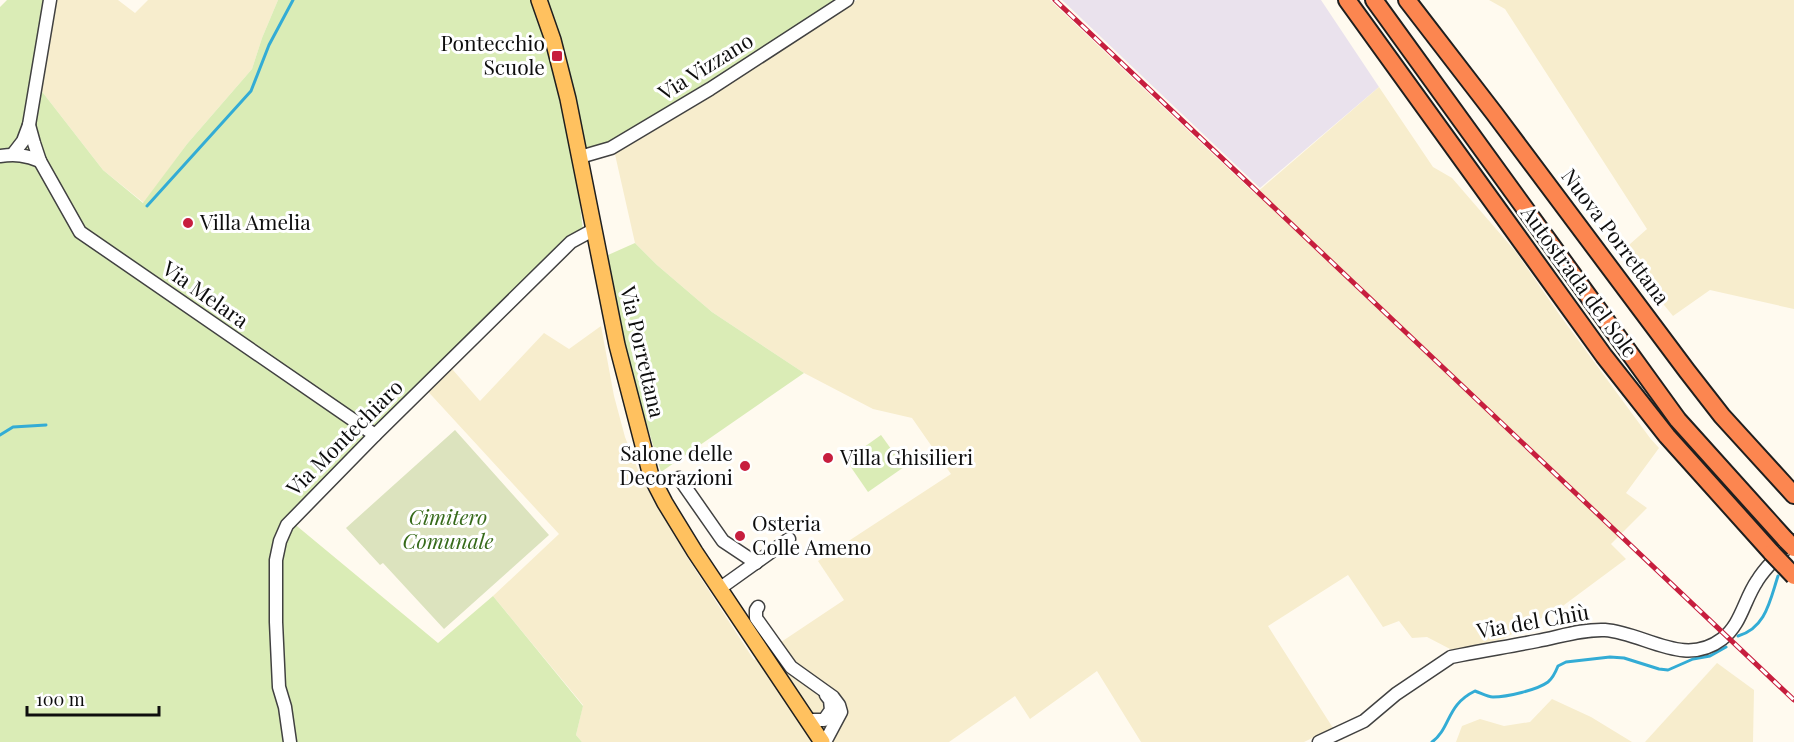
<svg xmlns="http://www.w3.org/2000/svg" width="1794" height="742" font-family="'Playfair Display',serif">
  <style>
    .industrial { fill: #eae2ed }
    .farmland { fill: #f7edcd }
    .green { fill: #daecb6 }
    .cemetery { fill: #dce3be }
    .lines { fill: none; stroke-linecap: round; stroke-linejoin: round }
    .stream { stroke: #33acd5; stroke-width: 3 }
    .minor-casing { stroke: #414141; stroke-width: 15 }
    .major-casing { stroke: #1f1f1f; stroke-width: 18 }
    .highway-casing { stroke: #1f1f1f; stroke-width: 20 }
    .minor { stroke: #fff; stroke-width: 12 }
    .major { stroke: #ffc15f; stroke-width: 15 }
    .highway { stroke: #fc8650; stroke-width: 16 }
    .rail-casing { stroke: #c71e3e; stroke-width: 5 }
    .rail { stroke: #fff; stroke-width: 3; stroke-dasharray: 9; stroke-linecap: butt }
    .highway-bridge-casing { stroke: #1f1f1f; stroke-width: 20; stroke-linecap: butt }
    .highway-bridge { stroke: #fc8650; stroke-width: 16 }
    .poi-dot { fill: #c71e3e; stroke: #fff; stroke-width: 2 }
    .labels { text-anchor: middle; stroke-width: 6; stroke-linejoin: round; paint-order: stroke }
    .poi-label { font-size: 21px; fill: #0e0e0e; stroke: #fff; text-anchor: start }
    .street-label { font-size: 21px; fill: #0e0e0e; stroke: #fff }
    .park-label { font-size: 21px; font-style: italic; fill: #366a1a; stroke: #fff }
  </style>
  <rect width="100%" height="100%" fill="#fffaef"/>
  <path class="industrial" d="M1062,0H1321L1379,87L1260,188Z"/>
  <g class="farmland">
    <path d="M49,0H118L135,13L148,0H278L262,38L252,69L187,144L144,203L103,170L33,80Z"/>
    <path d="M857,0H1050L1255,194L1379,87L1433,167L1452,178L1516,252L1559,314L1650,438L1659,448L1626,493L1647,508L1611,544L1626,559L1560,608L1503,639L1452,650L1427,637L1412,638L1399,621L1383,627L1348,575L1268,626L1333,728L1304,742H1141L1097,671L1030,719L1015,696L949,742H582L576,735L583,705L493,596L559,534L422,385L446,362L480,401L544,333L569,349L601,326L614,396L625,437L642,480L689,560L754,660L844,600L818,561L951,474L912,418L873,409L804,373L712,312L657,265L635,243L614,150L742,75Z"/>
    <path d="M1489,0H1794V309L1710,290L1673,316L1621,252L1647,229L1505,9Z"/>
    <path d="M1717,663L1754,690L1753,742H1645Z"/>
    <path d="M1552,699L1591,717L1632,742H1456L1462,726L1480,719L1504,726L1530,722Z"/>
  </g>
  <g class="green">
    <path d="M7,0H49L33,80L103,170L143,203L187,144L252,69L262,38L278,0H840L737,67L616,138L600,147L574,156L583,230L375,428L286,517L438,643L493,596L583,706L576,735L582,742H0V7Z"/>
    <path d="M635,243L657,265L712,312L804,373L661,472L623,344L608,255Z"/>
    <path d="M881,435L904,467L868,492L846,460Z"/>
  </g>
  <path class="cemetery" d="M455,430L549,535L444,629L383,563L380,565L346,528Z"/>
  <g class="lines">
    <g class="stream">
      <path d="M147,206L251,91L269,45L293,0"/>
      <path d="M0,435L13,427L46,425"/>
      <path d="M1738,636C1766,628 1770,600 1778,576"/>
      <path d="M1432,742C1451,728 1446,705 1475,691C1481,693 1487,697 1493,697C1507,697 1537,690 1548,682C1553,678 1556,671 1558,666L1566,662L1610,657L1624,658L1659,669L1668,670L1693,659L1710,656L1726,647"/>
    </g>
    <defs>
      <g id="minor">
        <path d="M13,154L23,141L29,125L50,0"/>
        <path d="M0,156C15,154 26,155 40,161L34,143L29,125"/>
        <path d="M580,157L611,148L710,89L847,0"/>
        <path d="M40,161L80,232L375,435"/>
        <path d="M679,478L723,541L756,563"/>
        <path d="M719,589L789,539"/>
        <path d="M758,607L756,610V618L791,667L833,697L839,705L841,712L825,742"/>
        <path d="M807,720H824L831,710L830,700L826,695"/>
        <path d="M290,742L285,707L279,687L276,622V560L280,541L287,525L375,435L571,242L593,230"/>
        <path d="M1319,742L1364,721L1396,694L1451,657L1461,655C1486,650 1512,646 1537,641C1559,637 1582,629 1605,630C1645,633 1684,668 1722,639C1741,625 1744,600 1757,581C1766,566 1781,553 1794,541"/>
      </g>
      <path id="major" d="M539,0L553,40L568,99L617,345L651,476L665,503L695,552L822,742"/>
      <g id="highway">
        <path d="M1347,0L1604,356L1667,436L1772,553"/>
        <path d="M1374,0L1678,420L1786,540"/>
        <path d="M1407,0L1494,113L1687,371L1722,416L1794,495"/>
      </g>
    </defs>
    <use href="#minor" class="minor-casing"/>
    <use href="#major" class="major-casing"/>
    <use href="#highway" class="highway-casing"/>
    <use href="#minor" class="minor"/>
    <use href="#major" class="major"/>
    <use href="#highway" class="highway"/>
    <defs>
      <path id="rail" d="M1055,0L1794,700"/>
    </defs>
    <use href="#rail" class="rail-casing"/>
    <use href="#rail" class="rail"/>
    <defs>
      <g id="highway-bridge">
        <path d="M1786,540L1794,548"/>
        <path d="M1772,553L1794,576"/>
      </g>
    </defs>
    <use href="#highway-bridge" class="highway-bridge-casing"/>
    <use href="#highway-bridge" class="highway-bridge"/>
  </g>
  <g class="poi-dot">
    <rect x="551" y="50" width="12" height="12" rx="3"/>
    <circle cx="188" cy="223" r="6"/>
    <circle cx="828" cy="458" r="6"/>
    <circle cx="745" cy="466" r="6"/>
    <circle cx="740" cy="536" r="6"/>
  </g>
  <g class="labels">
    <g class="poi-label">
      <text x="545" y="51" text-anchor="end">Pontecchio<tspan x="545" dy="24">Scuole</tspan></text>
      <text x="200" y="230">Villa Amelia</text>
      <text x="733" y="461" text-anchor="end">Salone delle<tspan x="733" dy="24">Decorazioni</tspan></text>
      <text x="840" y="465">Villa Ghisilieri</text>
      <text x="752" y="531">Osteria<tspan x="752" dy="24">Colle Ameno</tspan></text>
    </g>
    <g class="street-label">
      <text transform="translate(706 67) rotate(-32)" y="7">Via Vizzano</text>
      <text transform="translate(1615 237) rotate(53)" y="7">Nuova Porrettana</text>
      <text transform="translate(1579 282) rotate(54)" y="7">Autostrada del Sole</text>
      <text transform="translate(205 295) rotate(35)" y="7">Via Melara</text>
      <text transform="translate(642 352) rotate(77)" y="7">Via Porrettana</text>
      <text transform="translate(345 438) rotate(-45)" y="7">Via Montechiaro</text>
      <text transform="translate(1533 622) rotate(-10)" y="7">Via del Chiù</text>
    </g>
    <g class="park-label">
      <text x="448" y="525">Cimitero<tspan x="448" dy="24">Comunale</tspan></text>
    </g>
  </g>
  <path d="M27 706v9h132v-9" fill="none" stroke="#0e0e0e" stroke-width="3"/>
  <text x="36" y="706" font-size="18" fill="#0e0e0e" stroke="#ffffff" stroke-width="4.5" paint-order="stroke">100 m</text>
</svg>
